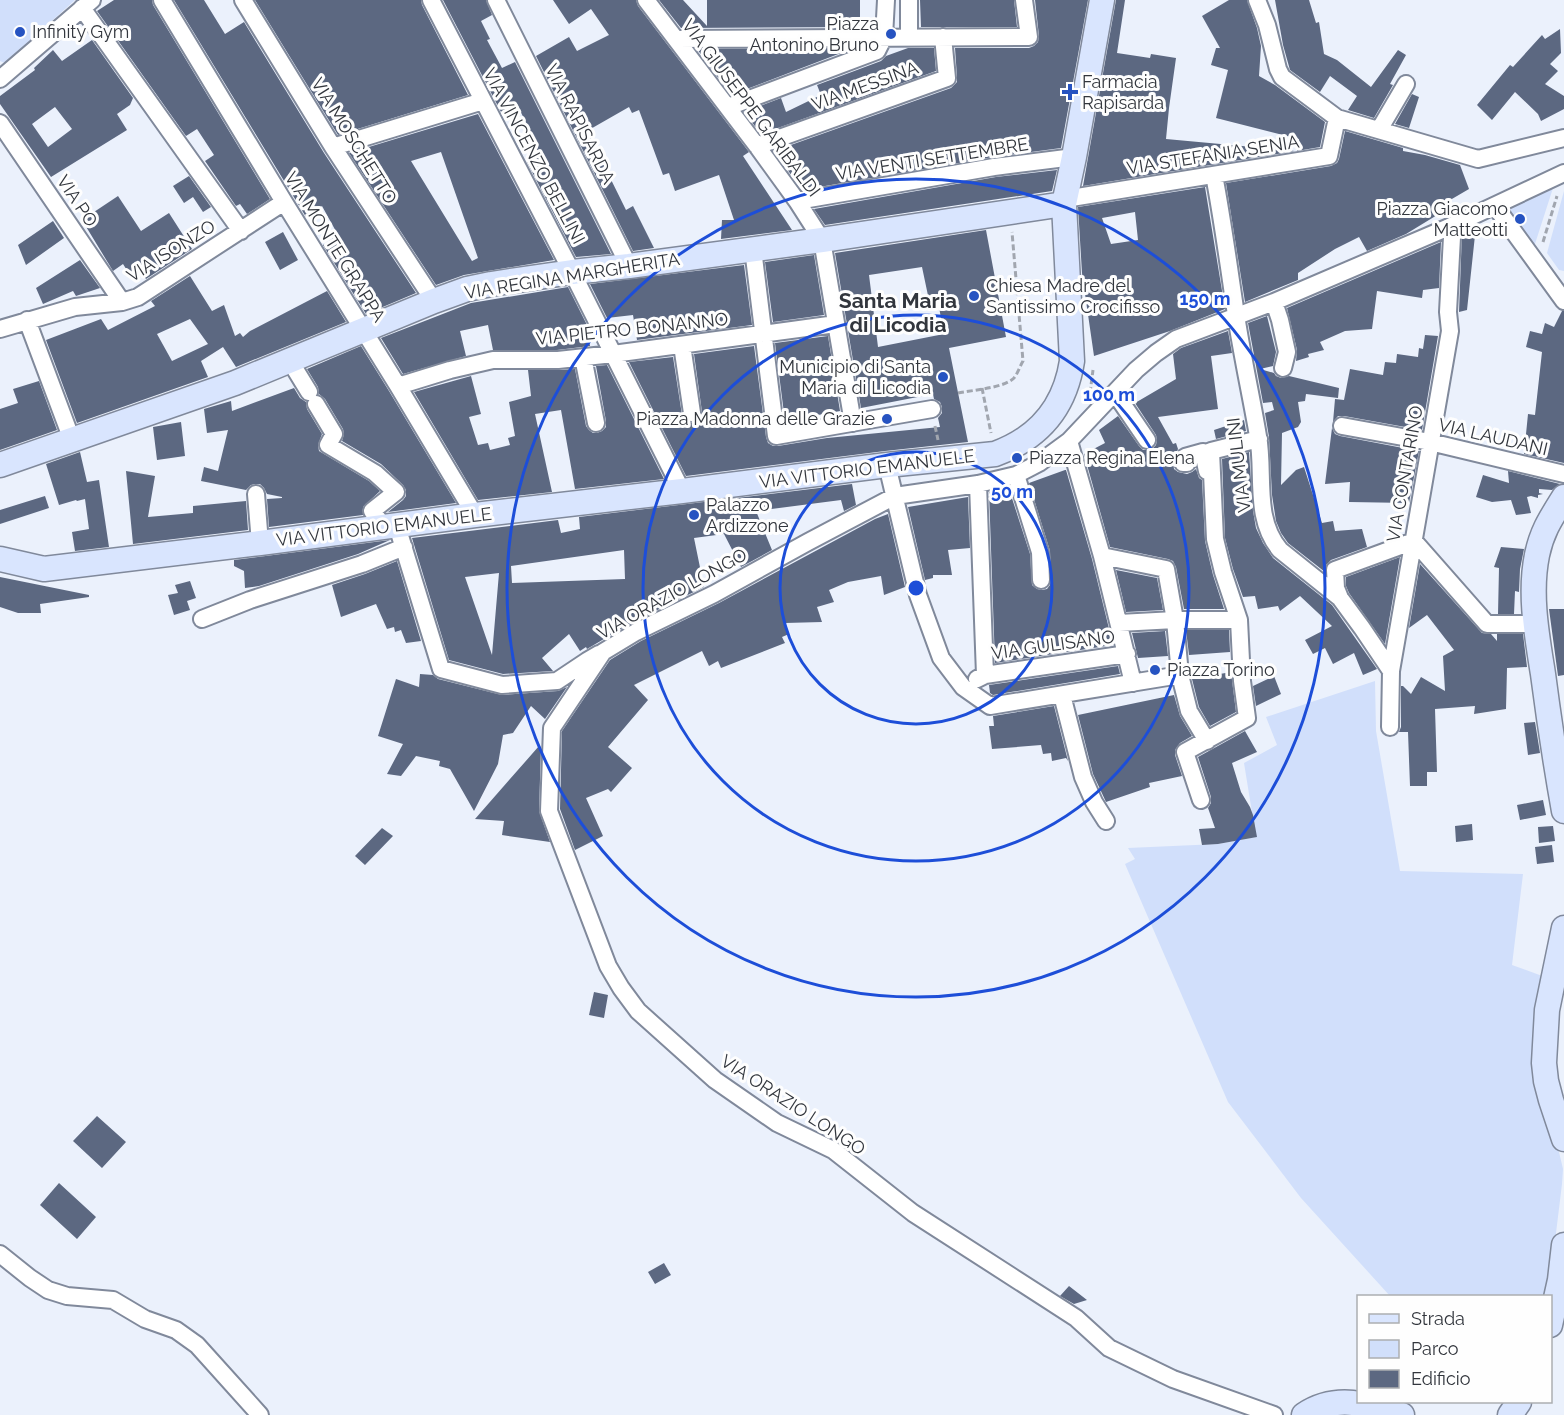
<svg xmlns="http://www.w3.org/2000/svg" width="1564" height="1415" viewBox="0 0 1564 1415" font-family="Raleway,sans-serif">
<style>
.green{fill:#d1dffb}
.building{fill:#5c6881;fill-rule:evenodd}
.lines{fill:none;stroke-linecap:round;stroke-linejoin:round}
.street-casing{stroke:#80899b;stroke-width:20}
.secondary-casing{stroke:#80899b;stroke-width:27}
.path{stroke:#a1a6af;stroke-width:3;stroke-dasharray:6 3;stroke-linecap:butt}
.street{stroke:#fff;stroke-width:16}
.secondary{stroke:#d9e5fe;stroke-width:24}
.ring{fill:none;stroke:#1d4ed8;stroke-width:3}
.poi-dot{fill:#2653c1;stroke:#fefefe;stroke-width:2}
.labels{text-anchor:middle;stroke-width:6;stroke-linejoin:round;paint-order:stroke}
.poi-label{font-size:18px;fill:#32363d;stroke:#fefefe;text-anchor:start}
.street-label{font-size:18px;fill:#32363d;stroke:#fefefe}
.quarter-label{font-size:21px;font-weight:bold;fill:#32363d;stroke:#fefefe}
.centre{fill:#1d4ed8;stroke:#fefefe;stroke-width:3}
.ring-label{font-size:18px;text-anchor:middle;font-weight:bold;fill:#1d4ed8;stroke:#fefefe;stroke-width:6;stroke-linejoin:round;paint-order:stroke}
</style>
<rect width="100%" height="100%" fill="#ebf1fc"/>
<path class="green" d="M0 0H75L5 63 0 61Z
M1553 188 1534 247 1506 210Z
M1564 191V271L1559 270 1547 253Z
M1375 681 1376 731 1400 871 1523 874 1512 965 1545 977 1539 1095 1559 1152 1563 1169 1562 1184 1551 1274 1546 1296H1390L1301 1198 1228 1102 1125 864 1135 859 1128 848 1218 844 1256 837 1244 763 1277 745 1266 717Z"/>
<path class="building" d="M114 0H152L153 5 270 199 247 214 240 204 236 206 205 161 214 155 197 129 186 136 97 11Z
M174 0H204L225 34 244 22 324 153 416 293 366 314 323 245 338 235 322 206 306 217Z
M255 0H421L422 5 468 95 338 135Z
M443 0H486L492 15 481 21 490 39 487 40 502 68 515 62 611 254 576 257 527 162 537 157 533 150 538 148 517 104 501 112Z
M553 0H636L638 6 749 152 743 156 792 230 721 239 722 220H734L719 175 675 191 669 173 663 175 639 110 632 113 629 107 587 131 626 210 633 206 654 248 633 251 536 56 569 37 577 51 609 35 591 9 569 24Z
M659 0H683L707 26V0H860V27L681 28Z
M920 0H1014L1017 27H921Z
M1035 0H1088L1061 148 993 157 802 190 774 151 951 88 957 82V77L955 48H1029L1034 46 1038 42 1039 36Z
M1116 0H1125L1117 53 1150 58 1151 54 1176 58 1169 108 1166 139 1295 151 1083 186Z
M1229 0H1247L1257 28 1261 46 1259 76 1275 85 1325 122 1320 147 1297 151 1299 139 1216 118 1228 70 1211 65 1216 48H1220L1202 16Z
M1275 0H1309L1316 23 1319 22 1324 54 1337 60 1371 87 1398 50 1406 55 1390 84 1393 85 1374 118 1348 110 1357 96 1330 76 1320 92 1290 70 1283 45Z
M1560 29 1561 53 1550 64 1558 71 1545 84 1564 96V109L1541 121 1538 114 1515 92 1492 120 1477 105 1510 65 1513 67 1542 35 1545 39Z
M92 40 133 98 130 105 117 114 127 130 51 177 0 104V96L35 70 34 68 53 50 62 61ZM55 107 72 129 48 147 32 124Z
M854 48 731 95 697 49Z
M908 48H934L936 71 761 134 744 112 781 98 786 112 821 95 817 85 881 61 886 56Z
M1412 94 1419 97 1409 128 1395 124Z
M478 114 554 260 464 275 436 285 349 153ZM441 152 478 258 472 261 411 161Z
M1345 131 1403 148V151L1425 155 1460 165 1469 189 1445 203 1447 209 1406 234 1367 251 1359 237 1335 249 1298 273V280L1245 302 1226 183 1331 166 1337 163 1339 159Z
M1057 170 1052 191 825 225 814 209 996 177Z
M189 176 211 207 203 212 193 197 184 203 173 186Z
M1205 187 1225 309 1170 331 1094 356 1082 273 1078 207ZM1135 212 1138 240 1111 244 1102 218Z
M118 196 141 231 169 213 192 249 146 279 139 269 130 275 123 264 113 271 82 220Z
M53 221 64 238 26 265 18 245Z
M1476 226 1467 310 1459 312 1462 233Z
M986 230 1006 337 949 348 968 442 885 451 686 476 629 362 673 357 682 415 683 419 688 422 693 423 699 421 702 416V412L694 354 754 346 766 437 768 443 773 446H778L827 438 940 427 938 418 942 413V407L940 402 934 399 933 394 861 408 835 253ZM922 267 930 305 938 302 944 334 878 347 869 275Z
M283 232 298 260 280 270 265 242Z
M1441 242 1439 288 1423 290 1422 298 1377 291 1372 329 1345 331 1320 342 1324 350 1308 354 1309 357 1296 361 1297 350 1287 308Z
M814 255 824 315 773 322 765 262Z
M80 260 100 288 76 296 73 291 43 304 36 288Z
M744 265 752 325 637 340 633 315 607 318 590 284Z
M190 276 212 311 224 305 235 336 240 333 243 337 250 331 327 291 346 322 236 367 223 347 201 361 208 377 77 423 46 340 101 319 108 330 155 306 151 301ZM190 319 208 344 172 361 157 334Z
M568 287 590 331 588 332 590 346 557 350H493L488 325 460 331 466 356 403 374 381 338 471 303Z
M1562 311H1564V463L1524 454 1528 414 1535 415 1542 352 1526 347 1530 331 1542 334 1545 323 1554 327Z
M1267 316 1276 352 1273 366 1260 369 1274 373 1276 376 1281 378 1289 376 1339 388 1338 398 1306 394 1305 401 1298 402 1301 422 1298 427 1282 433 1281 485 1296 470 1304 467 1322 523 1333 521 1335 531 1362 529 1367 547 1331 560 1326 565 1325 572 1288 543 1281 533 1276 521 1272 495 1269 437 1265 413 1274 410 1272 402 1263 403 1248 323Z
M1228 331 1232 353 1211 356 1218 409 1158 417 1173 444 1176 443 1178 449 1173 462 1174 469 1178 472 1187 474 1192 472 1196 469 1199 478 1202 480 1205 541 1213 575 1224 609H1184L1176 567 1173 561 1168 559 1110 547 1084 454 1105 443 1099 430 1118 416 1139 446 1143 450H1147L1153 448 1156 445 1157 440 1156 435 1135 403 1176 379 1173 354 1181 348Z
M1425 335 1438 336 1422 430 1344 416H1338L1333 422 1335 399 1344 400 1350 369 1383 375 1385 362 1396 363 1397 354 1418 357 1419 348 1423 349Z
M828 336 840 411 785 421 775 343Z
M361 346 389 391 456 503 388 512 403 500 406 496V490L403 485 381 464 342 441 344 434 343 429 325 399 319 394 318 387 307 369Z
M607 365 664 479 575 489 561 410 535 414 552 492 478 500 414 392 471 376 481 414 469 417 478 445 488 443 490 450 510 445 508 438 515 436 509 402 531 396 528 370H558L575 369 586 426 589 430 593 433H597L602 431 606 427V421L596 366Z
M39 381 57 430 0 450V409L18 403 13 389Z
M294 388 300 398 306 402 307 409 322 434 318 445 319 451 369 481 380 491 363 507V515L269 527 267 499 282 498V497L267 494 264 488 260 484H255L251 485 246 490 201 481 204 467 218 471 228 430 207 433 204 409 231 401 232 411Z
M1244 420 1246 431 1216 439 1214 430Z
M181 422 185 456 157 460 153 427Z
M1332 428 1335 434 1340 436 1419 451 1409 503 1349 502 1350 482 1325 484Z
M80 452 87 482 99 480 109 547 75 551 72 532 89 529 85 499 77 501 76 500 59 505 46 464Z
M1249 452 1253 511 1256 528 1263 543 1273 558 1332 605 1377 669 1363 675 1354 653 1333 664 1325 648 1313 654 1305 640 1332 626 1300 596 1280 611 1278 606 1258 609 1255 596 1243 597 1233 569 1225 538 1222 459Z
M1065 470H1066L1092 559 1113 645 995 663 989 492 1009 489 1030 554 1032 585 1037 589 1042 590 1047 589 1050 585 1051 580 1050 551 1029 483Z
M126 471 155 476 148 517 193 513V506L246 501 248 530 133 544Z
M1508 471 1560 484 1552 490 1539 489V493L1543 494 1538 495V498L1531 496 1527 497 1531 513 1516 515 1511 500 1492 502 1476 497 1483 475 1509 483Z
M852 484 856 505 844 511 841 500 756 511 772 550 741 567 724 534 694 538 704 587 631 623 587 649 586 647 580 651 569 634 542 658 553 671 503 674 449 660 412 538 558 520 561 533 580 529 579 517ZM624 550 625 579 512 583 511 566ZM499 573 492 655 465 577Z
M45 496 49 508 0 524V510Z
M968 497 970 548 948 550 952 575H933V578L925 580 908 507Z
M888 514 905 587 884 595 881 576 848 582 829 590 834 602 817 607 822 622 785 623 789 634 782 637 785 643 721 668 718 661 709 666 702 651 634 685 648 700 608 747 632 768 611 792 608 789 586 798 603 836 575 850 560 809 562 731 610 660 641 641 719 603 875 519Z
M390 540 358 554 259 586 245 588 244 571 234 566V560Z
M1501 547 1524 549 1520 569 1519 592 1515 591 1514 614H1498L1499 568 1494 567Z
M1400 557 1385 644 1349 593 1346 586V577Z
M397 561 421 641 406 643 401 630 395 632 394 627 387 629 376 604 341 617 332 585 365 574Z
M1420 564 1482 633 1491 634 1497 641V634H1523L1527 667 1507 668 1506 709 1474 714 1475 706 1435 709 1437 772H1427V786H1410L1408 732H1399L1401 727V686H1403L1411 694 1421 677 1445 691 1443 656 1454 650 1427 615 1409 628Z
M1116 570 1157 578 1163 610 1126 612Z
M0 577 89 595V597L40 604 41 613H18L0 607Z
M190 581 196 598 187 601 190 610 174 615 168 595 178 593 175 585Z
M1549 609H1564V675L1558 676Z
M1186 630H1229L1230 652 1189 655Z
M1165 631 1168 656 1138 658 1132 633Z
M1118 666 1120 674 993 695 990 693 989 685Z
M1231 672 1236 712 1210 726 1199 707 1192 679Z
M420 674 433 675 438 679 502 695 558 691 567 687 545 719 531 706 513 733 503 735 498 764 474 811 450 769 439 766 440 761 416 756 401 776 387 774 403 744 378 736 396 679 419 687Z
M1274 676 1281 694 1256 706 1253 686Z
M1174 695 1180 716 1192 736 1180 743 1175 750V755L1182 776 1149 783 1150 787 1106 802 1093 774 1078 715Z
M1054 706 1068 761 1066 758 1052 761 1051 753 1043 754 1041 745 992 749 989 726H994L993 716Z
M1535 722 1540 753 1528 755 1524 723Z
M1245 731 1257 752 1232 763 1241 792 1250 807 1253 815 1257 837 1218 844 1202 845 1199 829 1215 828 1208 808 1211 803V797L1198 757Z
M539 746 541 747 539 811 550 842 502 835 504 821 475 819Z
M1543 800 1546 815 1520 820 1517 805Z
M1472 824 1473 840 1456 842 1455 826Z
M1553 826 1555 841 1539 843 1538 827Z
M382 828 393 836 365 865 355 856Z
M1552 845 1554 862 1537 864 1535 847Z
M594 992 608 995 604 1018 589 1015Z
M97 1116 126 1142 102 1168 73 1141Z
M59 1183 96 1217 77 1239 40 1205Z
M664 1263 671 1275 655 1284 648 1272Z
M1069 1286 1087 1300 1074 1304 1060 1296Z"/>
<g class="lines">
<g class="street-casing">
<path id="street" d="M162 0 284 202 398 386 475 515
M243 0 333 147 434 301
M431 0 572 272 682 491
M496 0 629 266
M646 0 757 146 797 201 822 240 853 423
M909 0V37
M1257 0 1267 25 1278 69 1282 77 1337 118 1478 159 1564 138
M82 8 241 231
M677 39 1029 37 1024 0
M0 79 92 0
M728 107 877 51 884 37 886 0
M0 123 122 302
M1379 130 1406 84
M757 146 947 78 943 37
M333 147 483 101
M1214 175C1223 222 1229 268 1236 315 1242 355 1251 395 1258 436 1265 474 1253 518 1280 550L1340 598 1362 628 1391 671
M1065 199 1329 156 1337 118
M797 201 994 167 1074 157
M1495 206 1564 301
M753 249 776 436 932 409
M1274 302 1280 320 1287 352 1283 368
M27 320 72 440
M0 329 75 307 122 302 138 297 284 202
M682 345 692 413
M583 357 596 423
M290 361 309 392
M398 386 450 370 493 360H558L613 354 836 324
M1115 393 1147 440
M316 404 334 434 328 445 375 473 396 492 372 511 385 528
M1342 426 1430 442 1564 474
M1069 441 1102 556 1133 683
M1183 463H1187L1185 457 1203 452 1207 471
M887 465 918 595 941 658 963 687 990 706 1180 675
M1016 475 1040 552 1041 580
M978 484 985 675
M256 494 260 543
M397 526 441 669 502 685 557 681 587 661 599 654
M1102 556 1166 569 1175 620 1180 675 1189 711 1207 741
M1340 598 1336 588 1335 570 1414 541 1487 624H1536
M202 619 250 600 362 564 404 547
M1119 623 1175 620H1239
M977 679 985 675 1127 654
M1062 695 1083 777 1094 802 1106 821
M1390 727 1391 671 1450 331 1448 312 1452 237 1449 227
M1201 800 1185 752 1247 718 1242 681 1239 620 1223 572 1215 539 1211 451 1259 439
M0 1254 30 1278 48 1290 67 1296 113 1300 145 1319 176 1330 197 1345 260 1415
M1274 1415 1173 1379 1109 1348 1076 1318 913 1213 833 1150 777 1123 715 1080 638 1011 621 988 608 966 549 811 552 728 603 652 636 632 714 594 808 542 895 496 978 484 1016 475 1039 463 1069 441 1136 370 1156 353 1176 339 1274 302 1449 227 1564 173"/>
</g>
<g class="secondary-casing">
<path id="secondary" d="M0 465 235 383 434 301 467 289 491 284 572 272 629 266 822 240 1064 204
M1564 497C1551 518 1542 531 1537 555 1529 594 1537 636 1543 674 1549 720 1556 766 1564 811
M0 559 44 569 260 543 475 515 682 491 887 465 995 454C1039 438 1065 407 1072 361L1064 204 1074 157 1102 0
M1564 928 1547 1010 1544 1063 1546 1081 1551 1100 1564 1139
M1550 1325 1560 1280 1564 1245
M1304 1415C1337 1393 1368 1405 1402 1415
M1510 1415 1519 1402"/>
</g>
<path class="path" d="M1543 242 1557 196
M982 388 991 433
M958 393C973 390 1004 388 1014 378 1018 373 1020 366 1023 361L1012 232
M1090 393 1093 370
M935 426 938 440
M1153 455 1158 459 1160 464H1166"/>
<use href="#street" class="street"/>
<use href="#secondary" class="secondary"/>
</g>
<g class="ring">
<circle cx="916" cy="588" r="136"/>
<circle cx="916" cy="588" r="273"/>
<circle cx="916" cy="588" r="409"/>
</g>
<g class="poi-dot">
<circle cx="20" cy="32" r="6"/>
<circle cx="891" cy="34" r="6"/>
<path d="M1067 83h6v6h6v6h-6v6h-6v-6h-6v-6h6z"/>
<circle cx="1520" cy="219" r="6"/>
<circle cx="974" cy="296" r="6"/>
<circle cx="943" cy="377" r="6"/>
<circle cx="887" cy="419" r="6"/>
<circle cx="1017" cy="458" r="6"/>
<circle cx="694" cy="515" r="6"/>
<circle cx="1155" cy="670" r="6"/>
</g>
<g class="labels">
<g class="poi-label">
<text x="879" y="30" text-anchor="end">Piazza<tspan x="879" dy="21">Antonino Bruno</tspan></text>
<text x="32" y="38">Infinity Gym</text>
<text x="1082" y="88">Farmacia<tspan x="1082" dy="21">Rapisarda</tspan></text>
<text x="1508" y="215" text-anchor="end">Piazza Giacomo<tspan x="1508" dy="21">Matteotti</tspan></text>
<text x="986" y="292">Chiesa Madre del<tspan x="986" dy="21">Santissimo Crocifisso</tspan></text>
<text x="931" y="373" text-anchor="end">Municipio di Santa<tspan x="931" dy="21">Maria di Licodia</tspan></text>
<text x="875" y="425" text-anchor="end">Piazza Madonna delle Grazie</text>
<text x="1029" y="464">Piazza Regina Elena</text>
<text x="706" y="511">Palazzo<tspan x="706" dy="21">Ardizzone</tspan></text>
<text x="1167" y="676">Piazza Torino</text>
</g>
<g class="street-label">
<text transform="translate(865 86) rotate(-20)" y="6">VIA MESSINA</text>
<text transform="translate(751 108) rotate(53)" y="6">VIA GIUSEPPE GARIBALDI</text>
<text transform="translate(580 124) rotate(63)" y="6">VIA RAPISARDA</text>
<text transform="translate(354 141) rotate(58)" y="6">VIA MOSCHETTO</text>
<text transform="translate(1213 155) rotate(-9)" y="6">VIA STEFANIA SENIA</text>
<text transform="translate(534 156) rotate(62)" y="6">VIA VINCENZO BELLINI</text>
<text transform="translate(932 159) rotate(-9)" y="6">VIA VENTI SETTEMBRE</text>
<text transform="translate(77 201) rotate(56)" y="6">VIA PO</text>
<text transform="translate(335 247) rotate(58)" y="6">VIA MONTE GRAPPA</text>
<text transform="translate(171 251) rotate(-32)" y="6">VIA ISONZO</text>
<text transform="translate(572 276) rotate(-9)" y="6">VIA REGINA MARGHERITA</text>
<text transform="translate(632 329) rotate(-6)" y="6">VIA PIETRO BONANNO</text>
<text transform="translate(1493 437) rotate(13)" y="6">VIA LAUDANI</text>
<text transform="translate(1239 465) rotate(-97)" y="6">VIA MULINI</text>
<text transform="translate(867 469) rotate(-7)" y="6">VIA VITTORIO EMANUELE</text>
<text transform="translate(1405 474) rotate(-80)" y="6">VIA CONTARINO</text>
<text transform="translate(384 527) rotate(-7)" y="6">VIA VITTORIO EMANUELE</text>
<text transform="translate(672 594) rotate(-29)" y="6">VIA ORAZIO LONGO</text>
<text transform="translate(1053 645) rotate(-8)" y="6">VIA GULISANO</text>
<text transform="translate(793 1105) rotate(33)" y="6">VIA ORAZIO LONGO</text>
</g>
<g class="quarter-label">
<text x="898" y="308">Santa Maria<tspan x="898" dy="24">di Licodia</tspan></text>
</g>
</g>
<circle cx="916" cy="588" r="9" class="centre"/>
<g class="ring-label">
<text x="1205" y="305">150 m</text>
<text x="1109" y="401">100 m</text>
<text x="1012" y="498">50 m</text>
</g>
<rect x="1357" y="1295" width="195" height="108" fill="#fefefe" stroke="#acaeb1" stroke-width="1.5"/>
<rect x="1369" y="1314" width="30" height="9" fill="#d9e5fe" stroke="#acaeb1" stroke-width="1.5"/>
<text x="1411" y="1325" font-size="18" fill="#32363d">Strada</text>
<rect x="1369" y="1340" width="30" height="18" fill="#d1dffb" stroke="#acaeb1" stroke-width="1.5"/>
<text x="1411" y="1355" font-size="18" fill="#32363d">Parco</text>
<rect x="1369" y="1370" width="30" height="18" fill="#5c6881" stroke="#acaeb1" stroke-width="1.5"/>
<text x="1411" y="1385" font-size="18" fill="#32363d">Edificio</text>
</svg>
